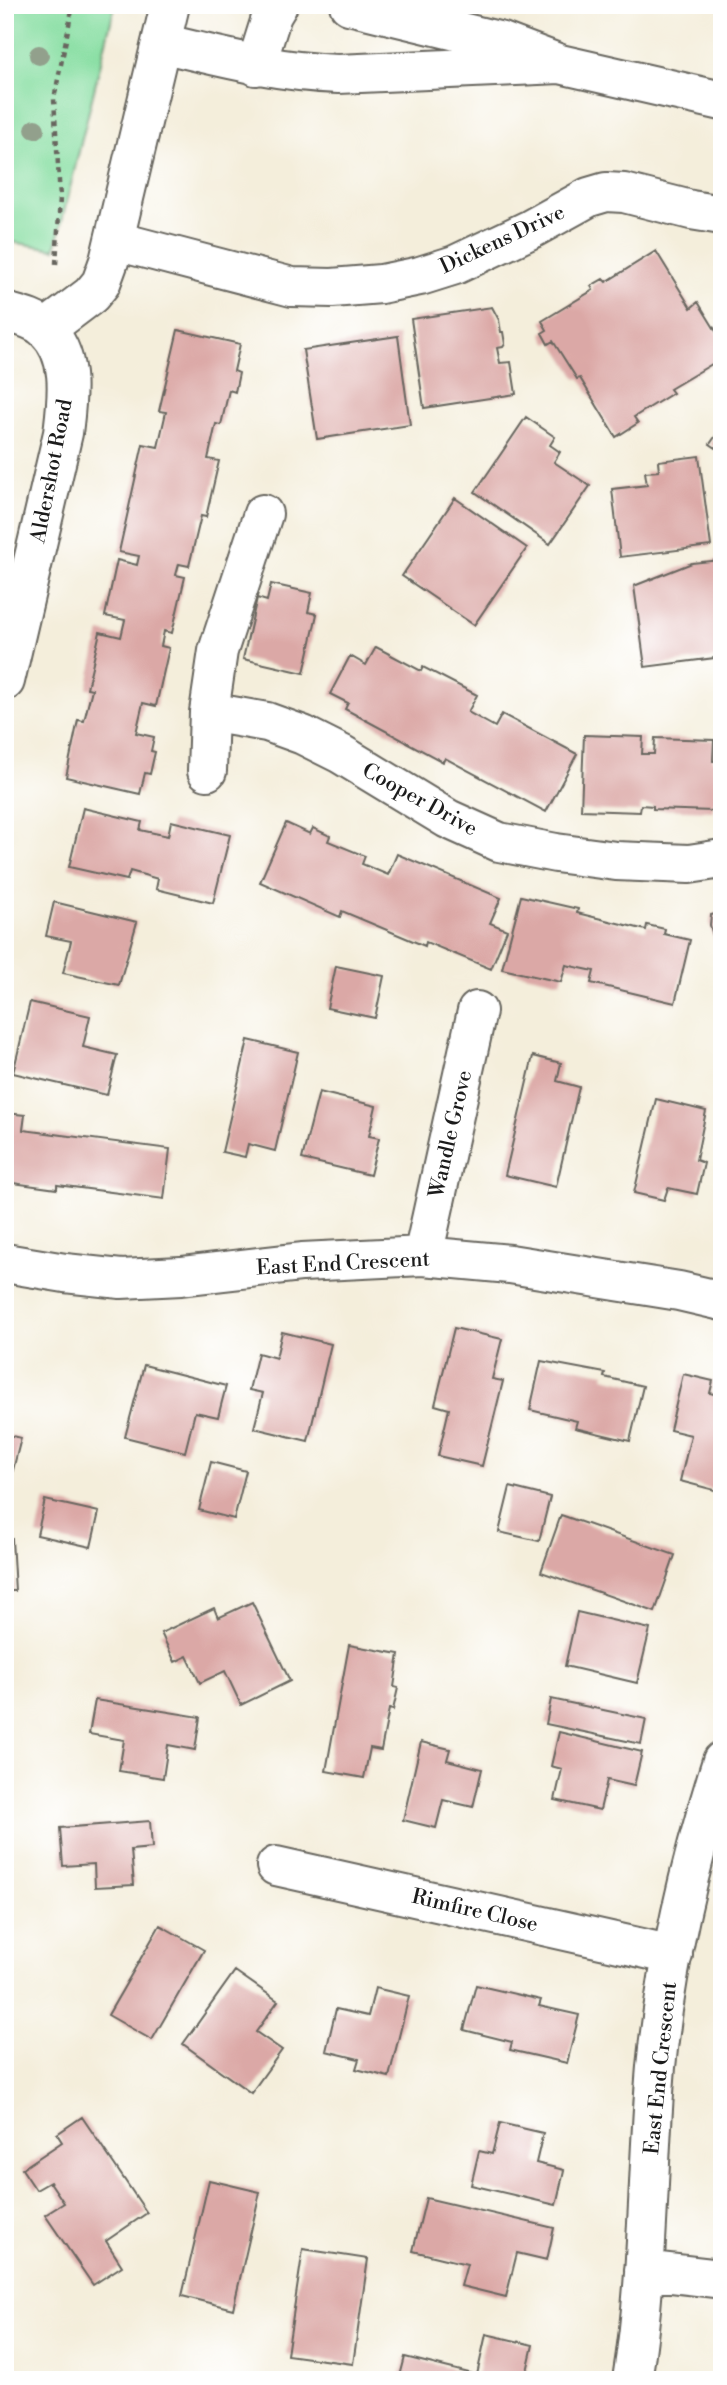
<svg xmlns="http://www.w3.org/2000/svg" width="727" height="2385" viewBox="0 0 727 2385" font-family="'Libre Bodoni',serif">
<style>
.green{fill:#87dea2;stroke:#527d5f;stroke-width:2}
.building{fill:#dba8a6}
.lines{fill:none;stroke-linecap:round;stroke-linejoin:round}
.minor-casing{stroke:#68665f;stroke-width:42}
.path{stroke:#68665f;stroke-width:4.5;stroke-dasharray:5 5;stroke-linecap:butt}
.minor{stroke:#fff;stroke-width:38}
.tree{fill:#92a08c}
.labels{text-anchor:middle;stroke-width:6;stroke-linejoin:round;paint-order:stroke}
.street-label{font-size:21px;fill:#1c1c1c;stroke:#fff}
</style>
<rect width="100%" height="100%" fill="#fff"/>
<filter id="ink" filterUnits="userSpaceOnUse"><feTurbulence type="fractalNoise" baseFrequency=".0143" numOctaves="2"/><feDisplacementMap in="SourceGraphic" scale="14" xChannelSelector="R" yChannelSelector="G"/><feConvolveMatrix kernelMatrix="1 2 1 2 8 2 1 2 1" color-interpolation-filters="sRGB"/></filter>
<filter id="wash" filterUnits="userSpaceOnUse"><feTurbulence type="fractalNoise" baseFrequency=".00686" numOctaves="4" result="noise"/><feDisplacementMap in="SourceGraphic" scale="28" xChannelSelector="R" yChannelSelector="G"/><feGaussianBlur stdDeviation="1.57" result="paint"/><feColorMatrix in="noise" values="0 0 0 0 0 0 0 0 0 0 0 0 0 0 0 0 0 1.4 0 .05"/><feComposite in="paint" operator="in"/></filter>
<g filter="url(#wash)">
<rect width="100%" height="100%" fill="#f4eedb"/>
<path class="green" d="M5 5H115L55 249 5 241Z"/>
<g id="blocks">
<path class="building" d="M656 251 691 308 698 302 722 341V358L670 389 673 393 634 417 638 423 616 437 580 378 577 379 553 341 548 344 542 333 547 330 542 321 593 290 591 286 603 279 606 282Z
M492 307 499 320 501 332H503L505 344 503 347 497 348 500 363 511 362 516 394 424 408 411 319Z
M178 330 240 344 234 371 239 373 235 392 229 390 221 425 216 424 208 459 219 461 206 517 201 516 189 566 179 564 176 575 185 577 172 633 164 631 161 646 169 648 156 706 143 703 136 733 154 737 151 751 155 752 150 774 145 773 140 794 66 777 78 720 84 721 92 689 87 688 100 632 121 637 125 620 105 616 117 560 137 565 139 556 119 552 143 444 158 447 166 412 159 411Z
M398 336 410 425 317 439 303 350Z
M526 417 555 437 550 445 560 452 554 462 590 486 550 544 475 492Z
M722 427V452L710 444Z
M699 456 711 546 620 557 612 489 647 485 645 472 659 471 658 461Z
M455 498 527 548 474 625 402 576Z
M720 560 722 657 645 667 634 586 692 563Z
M271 584 312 593 308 612 317 614 304 673 243 659 257 598 267 601Z
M376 647 421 671 423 667 477 695 468 712 495 727 502 714 577 754 546 812 445 758 443 762 345 709 348 703 330 694 350 656 366 665Z
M584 735 643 737 642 754H654L655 738 714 740 713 761H722V803H713V811L653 809V806L641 805 640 812 581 810Z
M83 808 142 822 140 830 168 836 171 821 230 835 213 903 156 889 158 879 130 871 127 880 69 867Z
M286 823 310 834 313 828 330 836 328 841 365 856 362 864 388 875 397 854 501 898 490 923 507 930 491 969 426 942 425 946 342 911 340 917 260 882Z
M521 896 578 909 577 913 646 930 647 925 665 929 664 934 690 940 675 1003 591 983 594 971 566 965 561 982 502 969Z
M54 902 137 922 119 985 63 973 71 941 46 936Z
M722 912V956L719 957 710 925 711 915Z
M336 966 384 976 375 1018 327 1008Z
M30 1002 90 1016 83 1047 117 1055 107 1095 13 1073Z
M248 1040 298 1052 275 1151 248 1144 245 1157 222 1152Z
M533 1056 561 1063 557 1081 579 1087 556 1187 505 1175Z
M319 1092 376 1106 369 1136 379 1138 370 1175 302 1159Z
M656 1099 706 1111 696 1160 704 1163 697 1194 668 1188 664 1200 634 1193Z
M5 1113 25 1115 23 1130 170 1149 164 1199 57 1185V1189L5 1182Z
M454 1328 502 1339 492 1379 503 1381 482 1466 438 1456 449 1409 435 1405Z
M282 1332 331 1344 308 1441 254 1428 263 1393 249 1390 258 1353 276 1358Z
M541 1361 605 1373 604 1377 643 1386 630 1441 575 1428 577 1421 530 1410Z
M144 1365 226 1386 218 1417 195 1412 185 1452 125 1437Z
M683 1374 713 1381 710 1393 722 1396V1492L680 1481 691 1435 670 1430Z
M5 1434 21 1438 9 1486 5 1485Z
M211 1462 246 1471 234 1519 199 1510Z
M510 1487 550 1497 539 1541 499 1532Z
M45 1500 99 1512 91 1547 37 1535Z
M561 1515 675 1555 655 1612 541 1572Z
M12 1539 15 1591H5V1540Z
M252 1602 290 1681 241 1705 225 1671 200 1683 187 1656 175 1662 161 1633 214 1608 218 1618Z
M577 1612 650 1629 637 1683 565 1666Z
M349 1645 399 1654 394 1687 398 1688 393 1710 389 1709 381 1750 370 1748 364 1778 326 1771Z
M551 1699 646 1719 641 1744 546 1724Z
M95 1700 200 1717 195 1750 168 1745 163 1778 119 1771 124 1740 89 1734Z
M559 1732 642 1752 634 1786 607 1780 600 1810 555 1800 562 1769 551 1766Z
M421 1742 450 1749 447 1760 482 1769 473 1807 443 1800 436 1828 403 1820Z
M150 1821 152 1848 131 1850 134 1885 95 1887 94 1864 63 1866 60 1828Z
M160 1925 204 1950 152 2040 108 2015Z
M235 1971 278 2001 256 2032 282 2050 251 2093 183 2044Z
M476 1985 541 2000 539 2006 579 2015 567 2063 510 2050 512 2042 464 2030Z
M375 1988 409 1996 389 2077 356 2069 359 2059 326 2051 336 2009 368 2016Z
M82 2117 147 2213 106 2241 122 2266 93 2285 45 2215 64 2203 50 2182 36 2190 22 2169 62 2142 57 2134Z
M500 2123 543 2133 536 2163 564 2170 556 2205 471 2185 479 2151 492 2154Z
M209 2180 260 2192 233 2309 182 2296Z
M426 2198 554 2228 547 2260 517 2253 506 2297 461 2286 467 2264 413 2251Z
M303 2249 368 2259 353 2364 287 2355Z
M486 2334 533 2345 525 2380H399L405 2357 477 2375Z"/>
</g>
</g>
<g filter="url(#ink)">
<use href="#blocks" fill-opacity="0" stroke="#68665f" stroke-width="2"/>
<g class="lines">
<g class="minor-casing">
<path id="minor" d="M349 5 502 42 560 64 722 101
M161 43C220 57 277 72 338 74L560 64
M256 66 272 15 278 5
M116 241 292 287 332 288 381 284 420 276 455 265 531 229 589 197 606 192 624 193 691 210 722 215
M5 312C19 316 35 319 45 329 74 356 67 399 63 433L5 681
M46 329 91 295 101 283 109 261 170 5
M209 712 267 722 303 735 341 754 448 819 499 842 556 853 616 861 689 864 722 859
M207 771 209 712 218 651 263 514
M423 1256 477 1011
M5 1263 65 1273 121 1279 181 1276 302 1262 423 1256 510 1264 679 1291 722 1301
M276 1866 673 1955
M644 2270 722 2279
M632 2380C649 2277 647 2172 656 2067 666 1966 691 1858 722 1761"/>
</g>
<path class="path" d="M56 264 60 198 54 99 73 5"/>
<use href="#minor" class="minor"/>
</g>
<g class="tree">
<circle cx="39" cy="55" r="10"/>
<circle cx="35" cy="129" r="10"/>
</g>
</g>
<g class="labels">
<g class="street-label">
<text transform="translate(502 239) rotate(-25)" y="7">Dickens Drive</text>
<text transform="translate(51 471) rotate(-79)" y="7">Aldershot Road</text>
<text transform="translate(420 799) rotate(29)" y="7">Cooper Drive</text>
<text transform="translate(450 1134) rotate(-77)" y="7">Wandle Grove</text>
<text transform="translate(343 1263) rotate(-3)" y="7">East End Crescent</text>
<text transform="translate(475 1910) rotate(13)" y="7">Rimfire Close</text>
<text transform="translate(660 2068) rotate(-84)" y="7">East End Crescent</text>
</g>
</g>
<rect width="727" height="2385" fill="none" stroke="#fff" stroke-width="28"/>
</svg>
